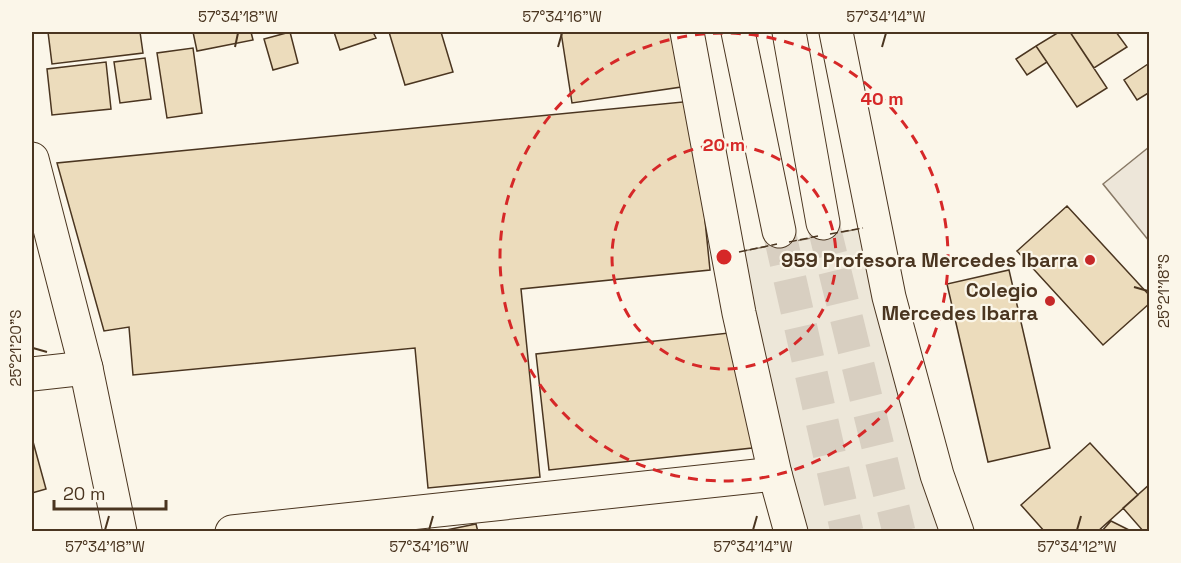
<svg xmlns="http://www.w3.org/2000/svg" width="1181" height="563" viewBox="0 0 1181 563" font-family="'Space Grotesk',sans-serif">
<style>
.green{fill:#ede6d9;stroke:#887966;stroke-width:1.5}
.parking{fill:#ede7d9;stroke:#887966;stroke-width:1.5}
.building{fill:#ecdcbc;stroke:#4a3520;stroke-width:1.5}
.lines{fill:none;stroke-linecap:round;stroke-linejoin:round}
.highway-tunnel{stroke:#d8cfc1;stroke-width:33;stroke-dasharray:33 16;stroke-linecap:butt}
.street-casing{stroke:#4a3520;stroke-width:35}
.secondary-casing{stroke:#4a3520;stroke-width:35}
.highway-casing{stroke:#4a3520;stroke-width:35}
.street{stroke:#fbf6e9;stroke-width:33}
.secondary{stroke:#fbf6e9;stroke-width:33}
.highway{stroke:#fbf6e9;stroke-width:33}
.fence{stroke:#4a3520;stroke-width:1.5;stroke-dasharray:8 3;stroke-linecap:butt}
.ticks{fill:none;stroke:#4a3520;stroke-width:2}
.ring{fill:none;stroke:#d62828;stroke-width:3;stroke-dasharray:10 8}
.poi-dot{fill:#c62828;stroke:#fbf6e9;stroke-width:2}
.labels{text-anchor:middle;stroke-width:4.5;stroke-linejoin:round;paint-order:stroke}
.poi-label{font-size:20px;font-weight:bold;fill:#4a3520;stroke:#fbf6e9;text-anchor:end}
.centre{fill:#d62828;stroke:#fbf6e9;stroke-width:3}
.ring-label{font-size:18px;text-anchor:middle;font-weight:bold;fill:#d62828;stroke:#fbf6e9;stroke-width:4.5;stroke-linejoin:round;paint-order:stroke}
.neatline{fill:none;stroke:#4a3520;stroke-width:2}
.ticks-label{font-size:15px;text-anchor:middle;fill:#4a3520}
</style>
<rect width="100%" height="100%" fill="#fbf6e9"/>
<path class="green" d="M1149 147V241L1103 184Z"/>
<path class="parking" d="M863 228 941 531H804L738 252Z"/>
<path class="building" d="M48 32H140L143 53 52 64Z
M193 32H251L253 40 197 51Z
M290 32 298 63 273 70 264 39Z
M334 32H373L376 38 340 50Z
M389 32H441L453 72 405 85Z
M561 32H680L688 86 572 103Z
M561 32H680L688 86 572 103Z
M1059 32H1070L1107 88 1077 107 1036 46Z
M1070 32H1116L1127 47 1094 68Z
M1036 46 1047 62 1027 75 1016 59Z
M193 48 202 113 167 118 157 53Z
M145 58 151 99 120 103 114 62Z
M106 62 111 109 52 115 47 69Z
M1148 64 1150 65V92L1137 100 1124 80Z
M693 101 710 270 521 289 540 477 428 488 415 348 133 375 129 327 104 331 57 163Z
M1067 206 1150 296V303L1103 345 1017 251Z
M1009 270 1050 448 988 462 947 284Z
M738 332 752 448 549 470 536 354Z
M738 332 752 448 549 470 536 354Z
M32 438 46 489 32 493Z
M1090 443 1138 495 1097 532H1045L1021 505Z
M1150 484V530L1144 532 1123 508Z
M1111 521 1133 532H1101Z
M476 524 478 532H441V531Z"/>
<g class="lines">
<path class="highway-tunnel" d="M823 223 899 532
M779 231 847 532"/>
<g class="street-casing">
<path id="street" d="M32 374 86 368
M232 532 775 474"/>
</g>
<g class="secondary-casing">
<path id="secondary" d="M32 159 86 368 120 532"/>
</g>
<g class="highway-casing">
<path id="highway" d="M687 32 739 313 775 474 791 532
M738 32 779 231
M789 32 823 223
M836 32 889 297 937 475 957 532"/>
</g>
<use href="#street" class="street"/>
<use href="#secondary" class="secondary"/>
<use href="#highway" class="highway"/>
<path class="fence" d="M830 234 863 228
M789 242 818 236
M739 252 777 244"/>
</g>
<path class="ticks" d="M235 47 238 33M558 47 562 33M882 47 886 33M1134 287 1148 291M33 348 47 352M105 530 109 516M429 530 433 516M753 530 757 516M1077 530 1081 516"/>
<g class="ring">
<circle cx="724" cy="257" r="112"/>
<circle cx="724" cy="257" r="224"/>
</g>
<g class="poi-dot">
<circle cx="1090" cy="260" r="6"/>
<circle cx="1050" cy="301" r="6"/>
</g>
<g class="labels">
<g class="poi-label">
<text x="1078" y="267">959 Profesora Mercedes Ibarra</text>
<text x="1038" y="297">Colegio<tspan x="1038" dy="23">Mercedes Ibarra</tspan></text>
</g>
</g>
<circle cx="724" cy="257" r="9" class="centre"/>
<g class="ring-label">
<text x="882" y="105">40 m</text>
<text x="724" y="151">20 m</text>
</g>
<rect width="1181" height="563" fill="none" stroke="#fbf6e9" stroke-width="66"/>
<path d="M54 500v9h112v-9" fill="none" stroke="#4a3520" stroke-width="3"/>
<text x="63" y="500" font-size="18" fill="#4a3520" stroke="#fbf6e9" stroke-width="4.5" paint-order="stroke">20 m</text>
<rect x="33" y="33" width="1115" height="497" class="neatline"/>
<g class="ticks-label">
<text x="238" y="22">57°34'18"W</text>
<text x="562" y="22">57°34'16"W</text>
<text x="886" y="22">57°34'14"W</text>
<text transform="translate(1164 291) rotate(-90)" y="5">25°21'18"S</text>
<text transform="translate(16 348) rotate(-90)" y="5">25°21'20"S</text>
<text x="105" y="552">57°34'18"W</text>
<text x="429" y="552">57°34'16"W</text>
<text x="753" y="552">57°34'14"W</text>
<text x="1077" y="552">57°34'12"W</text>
</g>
</svg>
